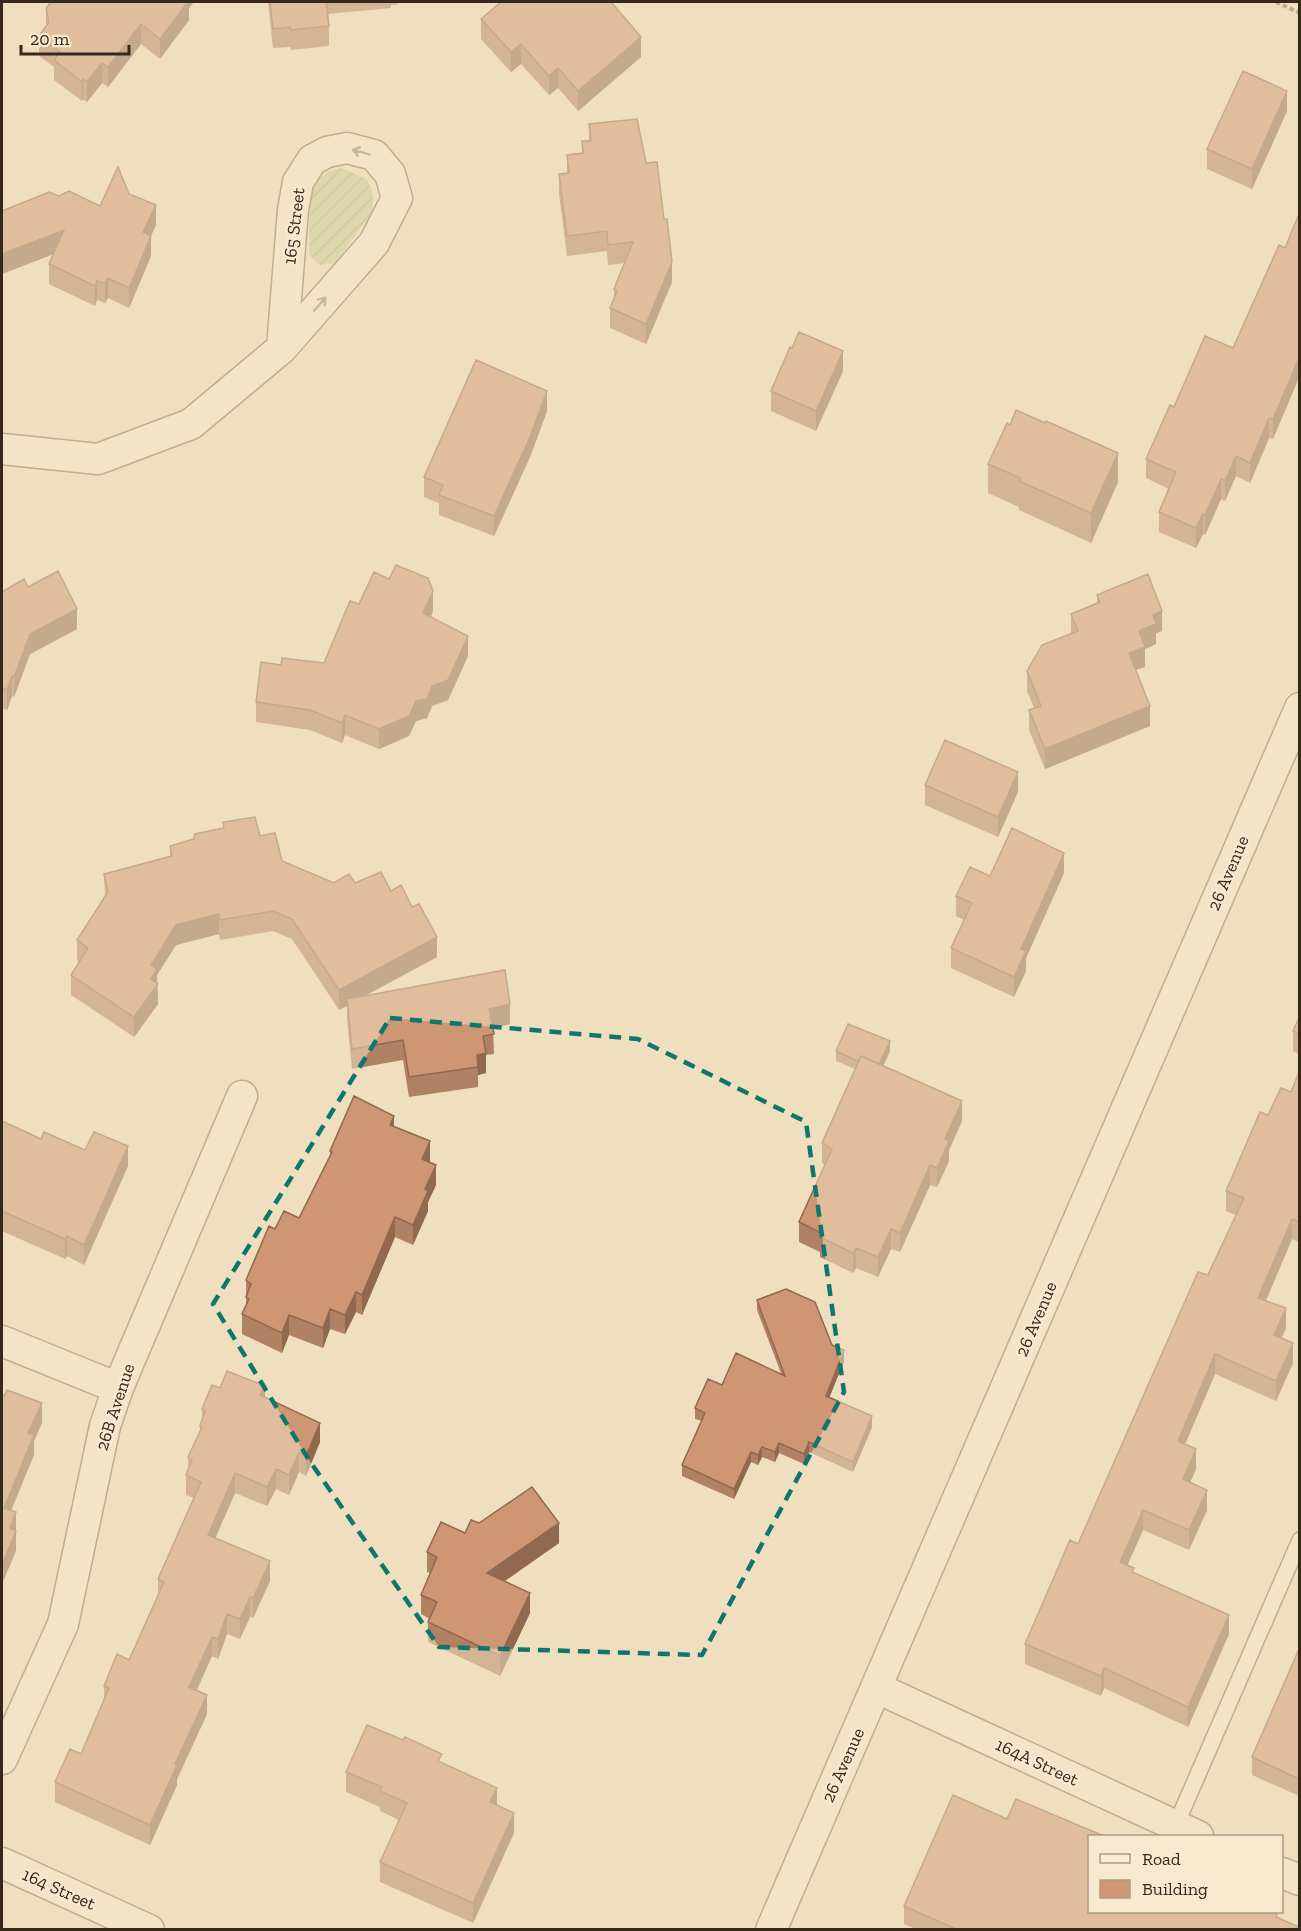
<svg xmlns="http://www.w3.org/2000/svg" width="1301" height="1931" viewBox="0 0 1301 1931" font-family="'Zilla Slab',serif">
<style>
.garden{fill:url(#garden-furrows)}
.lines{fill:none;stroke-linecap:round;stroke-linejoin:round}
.lane-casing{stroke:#876f57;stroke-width:18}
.street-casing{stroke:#876f57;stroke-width:33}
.path{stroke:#876f57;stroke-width:4;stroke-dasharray:4.5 3;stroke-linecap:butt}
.lane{stroke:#f9ecd2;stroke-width:15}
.street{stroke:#f9ecd2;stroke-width:30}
.wall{fill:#b18163}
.shaded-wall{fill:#906950}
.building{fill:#ce9673;stroke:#906950;stroke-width:1.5}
.oneway{stroke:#988a77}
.marked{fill:none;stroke:#0f766e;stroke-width:4.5;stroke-dasharray:12 8;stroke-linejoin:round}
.labels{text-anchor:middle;stroke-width:5;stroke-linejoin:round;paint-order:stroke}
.street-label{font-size:18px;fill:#36281c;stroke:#f6e9ce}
</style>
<defs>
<pattern id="garden-furrows" width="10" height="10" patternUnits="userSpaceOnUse" patternTransform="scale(1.5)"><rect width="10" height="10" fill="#c8cd93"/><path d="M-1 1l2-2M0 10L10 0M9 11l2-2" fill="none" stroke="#acb07e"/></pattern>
</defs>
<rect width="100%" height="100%" fill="#efdfbf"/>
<path class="garden" d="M341 168 363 177 368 182 372 190 373 204 372 212 335 263 320 265 309 255 310 195C316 178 325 172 341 168Z"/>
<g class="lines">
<g class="lane-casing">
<path id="lane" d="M1175 1827 1300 1540"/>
</g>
<g class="street-casing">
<path id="street" d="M2 449 98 459 191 424 282 348 374 243 397 198 390 174 374 155 347 148 327 152 312 160 298 182 293 210 282 348
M2 1341 118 1388
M877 1688 1198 1836
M2 1759 63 1624 105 1426 118 1388 242 1096
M2 1863 149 1930
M1282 1873 1300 1880
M771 1930 1300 708"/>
</g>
<path class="path" d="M1276 2 1300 13"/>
<use href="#lane" class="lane"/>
<use href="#street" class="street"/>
</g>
<path class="wall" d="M268 2H398V4L391 5V8L328 14 329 26V46L291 50 290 47 273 48Z
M46 8H189V20L160 59 141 44 108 87 102 83 87 102 83 99 82 101 54 80V67L39 56V36L46 26Z
M481 19 641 57 578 111 558 88 549 95 521 64 511 72 481 39Z
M1287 111 1252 189 1207 169V149Z
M589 124 646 163 672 282 646 344 610 328V308L614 299V289L625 263 608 265 607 251 567 256 559 194V174L567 173V155L582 153V141H589Z
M129 194 156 225 151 236V256L129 308 108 298 105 303 97 300 95 306 49 284V264L53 254 2 274V211L59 196 100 206Z
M1285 248 1273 439 1269 438 1250 483 1236 476 1225 501 1221 499 1205 535 1203 534 1196 548 1159 532V512L1169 489 1146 478V459L1174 407 1233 348Z
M843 371 816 431 771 411V391Z
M547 411 530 457 494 536 439 515V503L424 497V477Z
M988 464 1118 482 1091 543 1019 510V507L988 493Z
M28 587 77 629 30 654 14 697 12 696 7 710 2 708V592Z
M1097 595 1162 631 1156 633V644L1145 649V667L1136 670 1150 726 1045 769 1029 730V710L1034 708 1027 691V671L1071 634V614L1097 603Z
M359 604 433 611 431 617 468 656 448 700 432 706 427 718 416 721 409 736 379 749 345 735 342 743 310 730 256 722V702L281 665 324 663Z
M925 785 1018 792 998 837 925 805Z
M223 822 260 836 282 861 334 883H355L391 891 437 957 365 996 510 1024 493 1028 494 1054 486 1055V1073L478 1075V1087L409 1097 403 1060 352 1069 347 1019V1006L339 1010 292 939 273 931 220 940 219 934 176 945 157 975 158 1004 134 1037 71 995V975L79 962 77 960V940L105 897 104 874 170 856V846L194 839 223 828Z
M1064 873 1026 958V971L1014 997 951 968V948L964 920 956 916V896L990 876Z
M1299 1018V1054L1293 1051V1031Z
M836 1051H890L883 1066 962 1121 949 1150V1161L937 1187 930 1185 900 1252 891 1249 878 1277 856 1268 853 1273 820 1257V1252L799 1242V1222L825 1165 822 1163V1143L855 1069 836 1061Z
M1299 1072V1242L1292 1239 1266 1301 1286 1328 1281 1338 1293 1363 1276 1401 1215 1374 1185 1444 1196 1469 1190 1482 1207 1510 1189 1550 1143 1530 1127 1565 1134 1573 1229 1634 1188 1727 1104 1688 1101 1696 1025 1664V1644L1078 1544 1236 1215 1226 1211V1191L1268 1115 1291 1092Z
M2 1121 41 1139 85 1150 128 1166 84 1265 67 1256 65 1259 2 1231Z
M394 1126 430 1161 429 1163 436 1185 428 1202V1211L413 1245 395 1237 362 1315 356 1312 345 1334 330 1329 323 1348 289 1335 282 1353 242 1334V1314L246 1307V1280L275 1229 299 1218 330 1156V1151Z
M757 1300 832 1345 844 1361 829 1398 872 1427 853 1472 809 1452 804 1464 779 1453 775 1462 762 1457 758 1465 751 1462 734 1499 682 1476V1465L702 1421 695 1419V1408L722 1385 781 1373 757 1310Z
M220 1388 265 1397 320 1442 306 1476 299 1472 289 1495 276 1489 267 1506 235 1493 215 1538 270 1581 253 1618 250 1617 240 1639 227 1634 218 1659 212 1656 197 1690 207 1714 177 1779V1785L150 1845 55 1802V1782L81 1754 104 1701V1686L129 1660 158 1596V1579L194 1498 186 1495V1475L188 1469V1457L200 1432V1426L202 1420V1409Z
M479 1523 559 1543 505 1581 530 1613 500 1676 428 1642V1622L430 1619 421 1614V1595L430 1573 427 1572V1552L465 1533Z
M1299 1649V1796L1252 1775V1757Z
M442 1763 497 1805 514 1833 473 1923 380 1882V1862L399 1820 380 1811V1807L346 1792V1772Z
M1007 1819 1277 1918 1299 1929H916L904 1924V1906Z"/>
<path class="shaded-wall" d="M184 2H194L189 8V20L160 59V39Z
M141 24V44L108 87V67Z
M641 37V57L578 111V91Z
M521 44V64L511 72V52Z
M102 63V83L87 102V82Z
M558 68V88L549 95V76Z
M83 79V99L82 101V82Z
M1287 91V111L1252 189V169Z
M156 205V225L143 252V232Z
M64 230V250L2 274V254Z
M151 236V256L129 308V288Z
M672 262V282L646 344V324Z
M108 278V298L105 303V283Z
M97 281V300L95 306V286Z
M843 351V371L816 431V411Z
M1299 358V378L1273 439V419Z
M547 391V411L530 457 494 536V516Z
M1269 418V438L1250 483V463Z
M1118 453V482L1091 543V513Z
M1236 456V476L1225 501V481Z
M1221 479V499L1205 535V515Z
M1203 514V534L1196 548V528Z
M433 591V611L423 633V613Z
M77 609V629L30 654 14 697V677L30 634Z
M1162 611V631L1156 633V644L1145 649V667L1129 672V653L1139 631 1153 615Z
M468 636V656L448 700 432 706 427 718 416 721 409 736 379 749V729L416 701 432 686Z
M12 676V696L7 710V690Z
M1150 706V726L1045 769V749Z
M345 715V735L342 743V723Z
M1018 772V792L998 837V817Z
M1064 853V873L1026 958V971L1014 997V977L1021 949Z
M219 914V934L176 945 157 975 158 1004 134 1037V1017L151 965 176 925Z
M437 937V957L347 1005V999V1006L339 1010V990Z
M510 1004V1024L489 1029V1009Z
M890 1041V1051L877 1079V1069Z
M486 1053V1073L478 1075 477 1055Z
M962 1101V1121L949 1150V1161L937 1187V1168L945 1139Z
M394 1116V1136L390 1125Z
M430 1141V1161L422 1179V1159Z
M128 1146V1166L84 1265V1245Z
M436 1165V1185L428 1202V1211L413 1245V1225L425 1189Z
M930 1165V1185L900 1252V1233Z
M395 1217V1237L362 1315V1295Z
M1292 1219V1239L1258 1318V1298Z
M891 1229V1249L878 1277V1257Z
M67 1236V1256L65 1259V1239Z
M856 1248V1268L853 1273V1253Z
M356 1292V1312L345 1334V1315Z
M1286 1308V1328L1274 1355V1335Z
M330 1309V1329L323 1348V1328Z
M289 1315V1335L282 1353V1333Z
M1293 1343V1363L1276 1401V1381Z
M844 1350V1361L826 1406V1396Z
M1215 1354V1374L1178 1461V1441Z
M265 1386V1406L260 1395Z
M42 1403V1423L34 1441V1455L4 1528V1508L28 1433Z
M872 1416V1427L853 1472V1462Z
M320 1423V1442L306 1476V1456Z
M809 1442V1452L804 1464V1454Z
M779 1443V1453L775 1462V1452Z
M762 1447V1457L758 1465V1455Z
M1196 1449V1469L1183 1499V1479Z
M299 1452V1472L289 1495V1475Z
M751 1452V1462L734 1499V1489Z
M276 1469V1489L267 1506V1487Z
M235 1473V1493L208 1555V1535Z
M1207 1490V1510L1189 1550V1530Z
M1143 1510V1530L1120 1582V1562Z
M16 1512V1551L2 1584V1564L10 1528Z
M559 1523V1543L487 1593V1573Z
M270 1561V1581L253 1618V1598Z
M530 1593V1613L500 1676V1656Z
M250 1597V1617L240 1639V1619Z
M227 1614V1634L218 1659V1639Z
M1229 1615V1634L1188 1727V1707Z
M212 1637V1656L189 1706V1687Z
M1104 1668V1688L1101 1696V1676Z
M207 1695V1714L177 1779V1785L150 1845V1825L175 1764Z
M497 1788V1808L490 1802Z
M514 1813V1833L473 1923V1903Z"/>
<path class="building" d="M51 2H188L160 39 141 24 108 67 102 63 87 82 83 79 82 82 54 60 60 52 39 36 49 22 46 8Z
M270 2H326L329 26 291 30 290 27 273 29Z
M501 2H611L641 37 578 91 558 68 549 76 521 44 511 52 481 19Z
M1243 71 1287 91 1252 169 1207 149Z
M637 119 646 163 657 162 664 219H667L672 262 646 324 610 308 617 291 614 289 633 242 608 245 607 231 567 236 559 174 569 173 567 155 583 153 582 141H591L589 124Z
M118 167 129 194 156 205 143 232 151 236 129 288 108 278 105 283 97 281 95 286 49 264 64 230 2 254V211L49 192 59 196 69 191 100 206Z
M1299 214V358L1273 419 1269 418 1250 463 1236 456 1225 481 1221 479 1205 515 1203 514 1196 528 1159 512 1176 472 1146 459 1170 405 1174 407 1205 336 1233 348 1279 245 1285 248Z
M799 332 843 351 816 411 771 391 790 347 792 348Z
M476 360 547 391 530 437 494 516 439 495 443 485 424 477Z
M1016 410 1045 423 1046 421 1118 453 1091 513 1019 481 1021 478 988 464 1007 423 1010 425Z
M396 565 428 578 433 591 423 613 468 636 448 680 432 686 427 699 416 701 409 716 379 729 345 715 342 723 310 710 256 702 261 662 281 665 282 658 324 663 350 601 359 604 374 572 389 579Z
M58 571 77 609 30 634 14 677 12 676 7 690 2 688V592L24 579 28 587Z
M1148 574 1162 611 1153 615 1156 624 1139 631 1145 647 1129 653 1150 706 1045 749 1029 710 1041 706 1027 671 1042 645 1078 631 1071 614 1100 602 1097 595Z
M945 740 1018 772 998 817 925 785Z
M255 817 260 836 275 833 282 861 334 883 349 874 355 883 381 872 391 891 401 885 412 907 419 904 437 937 339 990 292 919 273 911 220 920 219 914 176 925 151 965 157 969 151 979 158 984 134 1017 71 975 88 948 77 940 108 892 104 874 172 856 170 846 194 839 195 834 224 828 223 822Z
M1012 828 1064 853 1021 949 1026 951 1014 977 951 948 972 903 956 896 970 867 990 876Z
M505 970 510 1004 489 1009 494 1034 483 1036 486 1053 477 1055 478 1067 409 1077 403 1040 352 1049 347 999Z
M1299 1018V1034L1293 1031Z
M848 1024 890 1041 879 1064 861 1056 858 1061 836 1051Z
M861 1056 962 1101 945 1139 949 1141 937 1168 930 1165 900 1233 891 1229 878 1257 856 1248 853 1253 820 1237 821 1233 799 1222 832 1149 822 1143Z
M1299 1072V1222L1292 1219 1258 1298 1286 1308 1274 1335 1293 1343 1276 1381 1215 1354 1178 1441 1196 1449 1183 1479 1207 1490 1189 1530 1143 1510 1120 1562 1134 1568 1132 1572 1229 1615 1188 1707 1104 1668 1101 1676 1025 1644 1070 1540 1078 1544 1198 1272 1208 1275 1244 1198 1226 1191 1260 1112 1268 1115 1281 1088 1291 1092Z
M354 1096 394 1116 390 1125 430 1141 422 1159 436 1165 425 1189 428 1191 413 1225 395 1217 362 1295 356 1292 345 1315 330 1309 323 1328 289 1315 282 1333 242 1314 249 1299 246 1297 251 1284 246 1280 269 1226 275 1229 284 1211 299 1218 332 1152 330 1151Z
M2 1121 41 1139 44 1132 85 1150 94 1132 128 1146 84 1245 67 1236 65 1239 2 1211Z
M786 1289 815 1302 832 1345 844 1350 826 1396 872 1416 853 1462 809 1442 804 1454 779 1443 775 1452 762 1447 758 1455 751 1452 734 1489 682 1465 705 1413 695 1408 708 1379 722 1385 736 1353 785 1376 757 1300Z
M227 1371 265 1386 260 1395 320 1423 306 1456 299 1452 289 1475 276 1469 267 1487 235 1473 208 1535 270 1561 253 1598 250 1597 240 1619 227 1614 218 1639 212 1637 189 1687 207 1695 175 1764 177 1765 150 1825 55 1782 70 1749 81 1754 109 1688 104 1686 117 1654 129 1660 164 1582 158 1579 201 1482 186 1475 192 1460 188 1457 202 1427 200 1426 205 1411 202 1409 212 1385 220 1388Z
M7 1390 42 1403 28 1433 34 1435 4 1508 16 1512 10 1528 16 1531 2 1564V1395L4 1396Z
M532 1487 559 1523 487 1573 530 1593 500 1656 428 1622 437 1602 421 1595 437 1557 427 1552 441 1522 465 1533 471 1520 479 1523Z
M1299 1649V1779L1252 1757Z
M367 1725 403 1740 405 1737 442 1754 438 1761 497 1788 490 1802 514 1813 473 1903 380 1862 407 1803 380 1791 382 1787 346 1772Z
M953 1795 1007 1819 1016 1799 1104 1836H1089V1911H1270L1277 1915 1276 1917 1299 1927V1929H956L904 1906Z"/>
<defs><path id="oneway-shaft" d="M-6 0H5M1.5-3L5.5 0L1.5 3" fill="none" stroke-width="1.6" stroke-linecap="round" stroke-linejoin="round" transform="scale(1.5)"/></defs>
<g class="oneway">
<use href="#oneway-shaft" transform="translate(361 152) rotate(-165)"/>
<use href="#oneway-shaft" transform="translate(320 304) rotate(-49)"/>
</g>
<path d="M0 0H1301V1931H0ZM390 1018 638 1039 806 1122 844 1392 702 1655 439 1647 309 1460 213 1304Z" fill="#efdfbf" fill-opacity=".55" fill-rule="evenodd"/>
<path class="marked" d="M390 1018 638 1039 806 1122 844 1392 702 1655 439 1647 309 1460 213 1304Z"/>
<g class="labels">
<g class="street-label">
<text transform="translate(294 226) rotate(-83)" y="6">165 Street</text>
<text transform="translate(1228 873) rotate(-67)" y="6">26 Avenue</text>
<text transform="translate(1036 1319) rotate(-67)" y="6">26 Avenue</text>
<text transform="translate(115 1407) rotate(-72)" y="6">26B Avenue</text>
<text transform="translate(1037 1762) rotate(25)" y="6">164A Street</text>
<text transform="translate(843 1765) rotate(-66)" y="6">26 Avenue</text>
<text transform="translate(59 1889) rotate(24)" y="6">164 Street</text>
</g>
</g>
<rect width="1301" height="1931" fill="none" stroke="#36281c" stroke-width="6"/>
<rect x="1088" y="1835" width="195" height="78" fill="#f6e9ce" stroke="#a99c87" stroke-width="1.5"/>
<rect x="1100" y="1854" width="30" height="9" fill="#f9ecd2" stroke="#a99c87" stroke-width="1.5"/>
<text x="1142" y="1865" font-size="18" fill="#36281c">Road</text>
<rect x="1100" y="1880" width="30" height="18" fill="#ce9673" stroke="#a99c87" stroke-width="1.5"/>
<text x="1142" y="1895" font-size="18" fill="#36281c">Building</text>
<path d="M21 45v9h108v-9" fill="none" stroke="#36281c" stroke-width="3"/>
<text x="30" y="45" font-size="18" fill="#36281c" stroke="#f6e9ce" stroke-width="4.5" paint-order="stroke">20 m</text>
</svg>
